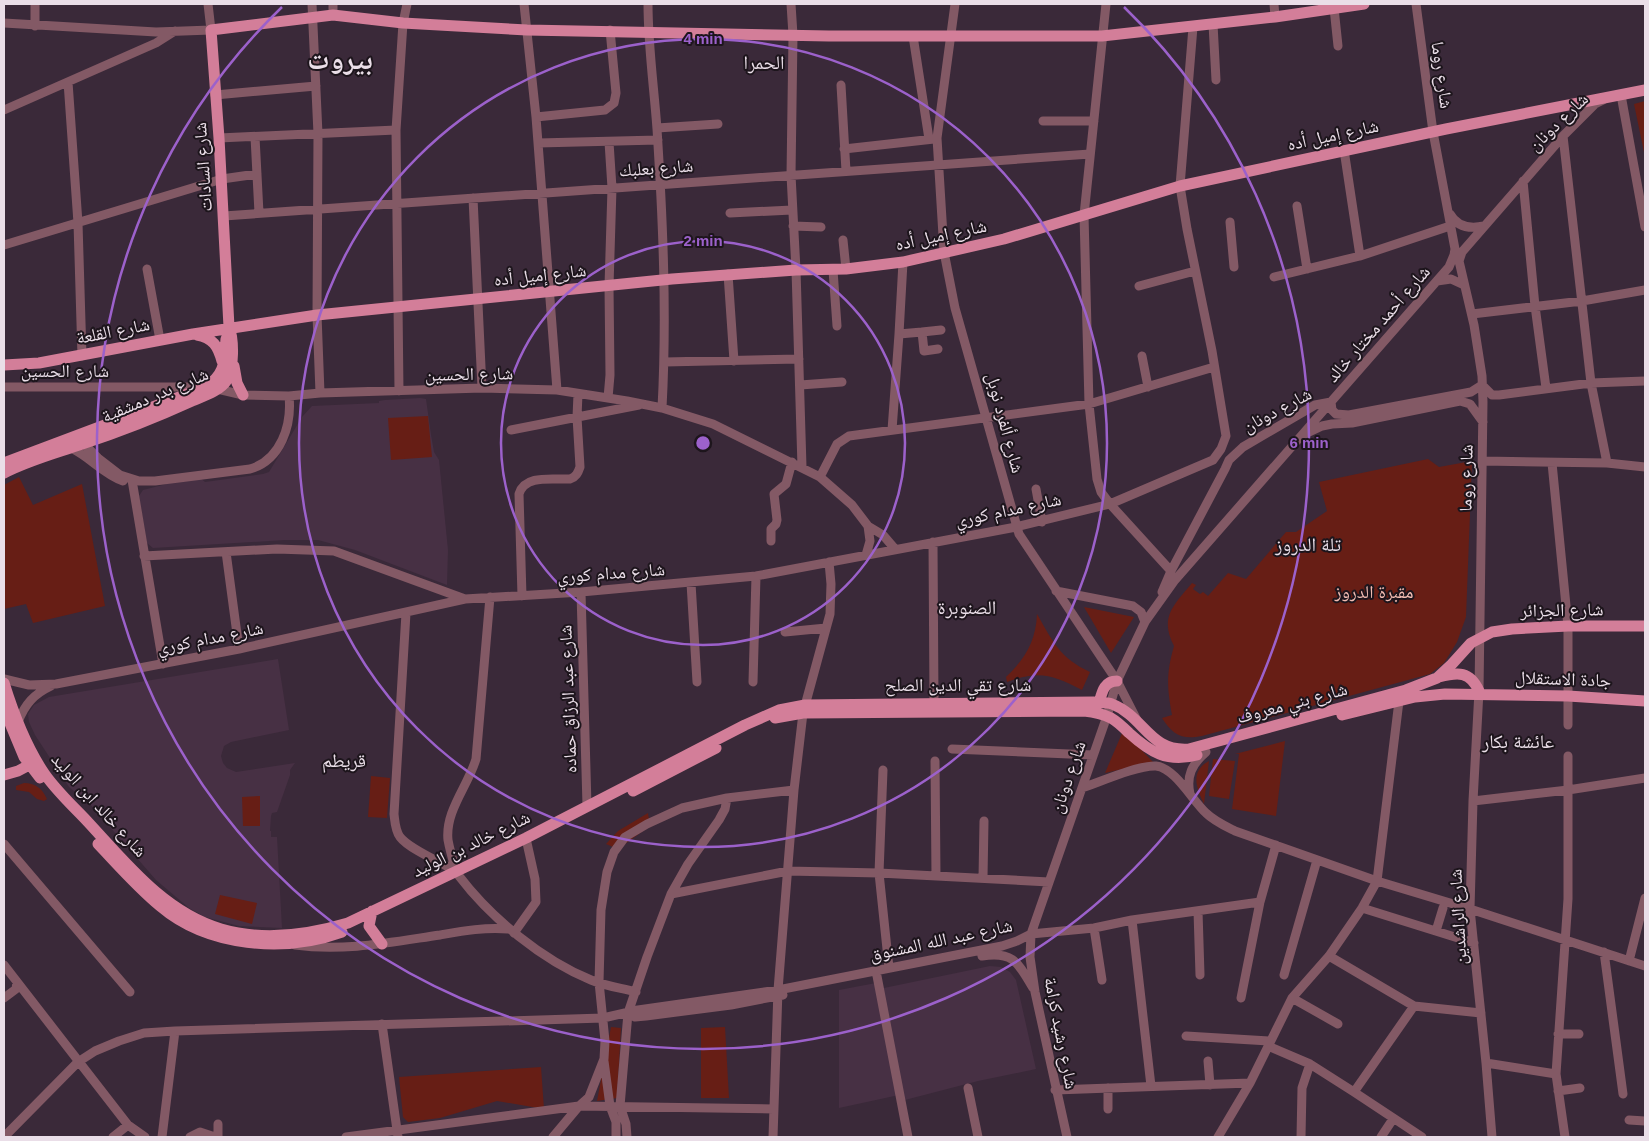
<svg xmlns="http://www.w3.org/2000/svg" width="1649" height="1141" viewBox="0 0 1649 1141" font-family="Helvetica,'Noto Naskh Arabic',sans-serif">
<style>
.built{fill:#473044}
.green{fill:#671e15}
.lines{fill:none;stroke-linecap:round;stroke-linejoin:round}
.minor{stroke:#835965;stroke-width:9}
.major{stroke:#d37e99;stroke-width:11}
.ring{fill:none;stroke:#9c61cb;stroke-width:2.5}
.labels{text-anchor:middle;stroke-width:4;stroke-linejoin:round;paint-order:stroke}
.street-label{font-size:18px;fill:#eadee8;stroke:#1d151c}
.park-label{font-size:18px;fill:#f3bdb3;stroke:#1d151c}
.neighbourhood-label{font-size:19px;fill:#eadee8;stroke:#1d151c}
.town-label{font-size:28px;font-weight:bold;fill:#eadee8;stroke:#1d151c}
.centre{fill:#9c61cb;stroke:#1d151c;stroke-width:2.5}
.ring-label{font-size:15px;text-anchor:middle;font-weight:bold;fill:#9c61cb;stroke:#1d151c;stroke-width:4;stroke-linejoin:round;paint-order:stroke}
</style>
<rect width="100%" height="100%" fill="#3a2939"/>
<path class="built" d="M420 398 426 399 431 435 434 452 439 460 448 550 447 585 355 550 318 540H285L153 548 147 543 139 496 143 490 198 476 205 482 263 474 269 472 302 417 312 406 379 403V401L385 400Z
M278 659 289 730 231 742 224 746 221 756 223 763 227 768 236 772 295 763 290 770V775L277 812 272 813 271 816 270 831H271V837H277L282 928 239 926 205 917 189 908 156 880 90 804 69 787 35 735 29 722 28 714 34 705 49 697Z
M990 966 1001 967 1010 972 1016 980 1036 1069 978 1081 901 1101 899 1095 839 1108V990L876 983 879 989Z"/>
<path class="green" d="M1645 101V157L1634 104Z
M428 416 432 457 391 460 388 418Z
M1428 459 1439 467 1472 461 1466 617 1457 642 1444 663 1430 674 1202 736C1182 740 1173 735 1162 718L1172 715C1167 687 1166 674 1174 646 1159 617 1174 605 1192 583L1196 585 1193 589 1200 594 1203 592 1208 596 1228 573 1246 579 1286 532H1296L1327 511 1319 482Z
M19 477 33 505 82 484 105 606 33 623 26 604 4 609V485Z
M1084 607 1134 617 1111 653Z
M1037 614C1053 642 1060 658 1090 672L1082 690C1053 675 1039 670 1007 682L1006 677C1025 659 1036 641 1037 614Z
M1123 731 1153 762 1105 773Z
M1285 741 1276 816 1232 809 1239 754H1235Z
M1213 759 1235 761 1229 799 1209 796Z
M1209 761 1204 804C1196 788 1190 771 1209 761Z
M371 776 390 778 387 818 368 817Z
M24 783C35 783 42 788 47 799L44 801 37 799 29 792 16 790V786Z
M260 796V826H243L242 797Z
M648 813 650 826 618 849 606 844 618 831Z
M220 895 257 903 252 924 215 914Z
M611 1027 621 1028 617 1098 597 1101Z
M725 1027 729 1098H701V1028Z
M541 1067 544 1109 497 1101 440 1118 408 1122 403 1117 399 1077Z"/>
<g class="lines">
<path class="minor" d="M312 4 318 134 317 315 320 393
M333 4V15
M524 4 536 117 557 390
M648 4C648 46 654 87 657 129 663 222 667 315 662 408
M791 4 793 35 791 175 796 270 802 467
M955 4 937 138 944 252 955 308 1019 534 1117 681 1137 720
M1106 4 1084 215 1089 404 1097 479 1101 492 1110 504 1171 571
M1274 4 1275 17
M1334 8 1338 46
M4 23 156 32 211 30 208 4
M1213 24 1216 80
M35 26V4
M913 36 929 139
M68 82 78 223 82 356
M841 85 846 171
M215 95 316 86
M1621 95 1645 227
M4 110 156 43 175 31
M536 117 605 110 614 103 616 93 610 30
M1043 121H1094
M657 128 718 124
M1563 136 1591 383 1607 463
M255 137 259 213
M219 138 396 130
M538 143 658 140
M844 149 934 139
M1344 150 1360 256
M1523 181 1535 306 1546 388
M473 198 482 388
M1297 206 1307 269
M730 213 792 210
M1450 214C1457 227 1470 229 1484 226
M224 216 1090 154
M1230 222 1234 267
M793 226 821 227
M843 240 846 269
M4 245 222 179 257 174
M147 269 160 340
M833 270 837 326
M728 274 734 361
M1274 277 1360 256 1450 226
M1437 281 1451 279 1464 285
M1139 286 1195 271
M1472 314 1582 301 1645 290
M922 332 941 330
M899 334 922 332 924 351 938 349
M1142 356 1148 387
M665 362 799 359
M800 385 842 382
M1482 385 1492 395H1499L1591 383 1645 381
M4 387H201
M213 388 243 395 289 396 320 393 482 388 557 390 627 401 662 408 713 424 820 477 852 505 868 526 870 541 866 555
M399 391 396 130 403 23 407 4
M608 398 610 375 609 286 612 188 609 142
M1331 402 1332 410 1336 414 1349 415 1471 392 1482 385
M511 430 639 405
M892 430 899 334 903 262
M1305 434 1322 426 1332 424 1352 423 1460 401 1470 404 1483 422
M84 444 98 458 120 475 139 481H155L250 469C281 460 292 425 289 396
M71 448C90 457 103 474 123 481
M1483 461 1607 463 1645 467
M1552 463 1568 626V725
M820 477 837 444 849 436 1089 404 1214 367
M132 480 163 664
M1036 489 1042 522
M868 526 883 535 895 549
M771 541V529L776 524 777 520 774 494 786 484 792 462
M933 542 934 702
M226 552 239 649
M144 556 277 549 334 551 465 599
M691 583 697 682
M1056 591 1133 606 1141 612 1145 622
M581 592 587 806
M1162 592 1171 571 1225 469 1229 460 1243 447 1315 405 1331 402
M522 596 519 494C525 474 553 480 570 479 576 477 578 473 580 467L577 417 578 394
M406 613 394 814C395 822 395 830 400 837 409 849 442 863 456 871
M785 632 826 628
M4 679 29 685 56 684 239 649 465 599 581 592 756 576 1016 527 1110 504 1213 460 1221 449 1226 436 1212 351 1187 229 1180 186 1193 27
M753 682 756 576
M18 722C25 704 34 694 51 686
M952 749 1093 755
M935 761 936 876
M883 770 879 873 889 968
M1082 788C1100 782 1138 765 1156 766 1175 768 1192 800 1206 813 1214 821 1225 826 1235 831L1377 881 1470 909 1645 966
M1190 794C1186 776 1192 764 1206 752
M1473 801 1568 790 1645 778
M4 844 130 992
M456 871C453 861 450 851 448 840 445 811 468 786 476 759L490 597
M459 876C491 918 542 960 591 980 605 986 621 988 636 992
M983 878 984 821
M671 894 788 871 879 873 1049 882
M1362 908 1474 943
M1198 911 1200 975
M1132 920 1151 1086
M1094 928 1102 980
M1436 931 1443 908
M514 933 536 902 535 879 527 843
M295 945C343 952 392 942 440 935 463 931 485 927 508 929
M1604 952 1623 1094
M982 956C1014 951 1018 963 1033 988
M1329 956 1414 1006 1481 1013
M1629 961 1645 898
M4 965 128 1125 145 1137
M1284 975 1317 860
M877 976 908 1137
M4 998 16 989 17 982
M1241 998 1260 902 1276 845
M1292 998 1338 1024
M628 1013 635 1017 646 1016 731 1005 783 995
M382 1024 398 1137
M1558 1034H1579
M1186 1036 1269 1041
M1268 1046 1310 1064 1354 1092 1422 1137
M604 1061 610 1106 616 1122V1137
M1208 1061 1210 1085
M1486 1063 1556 1074
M968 1088 978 1137
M1108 1088V1109
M1055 1090 1250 1083
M1558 1091 1580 1088
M1354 1092 1414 1006
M1629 1120 1645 1121
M218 1124V1137
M4 1137 78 1062 95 1051 119 1041 144 1033 175 1031 603 1018 638 1010 778 990 1002 946 1017 941 1031 934 1094 928 1132 920 1260 902
M113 1137 128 1125
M162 1137 175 1031
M190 1137 200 1132 215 1137
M346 1137 579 1106 774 1109
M553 1137 579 1106 589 1097 604 1059 605 1041 599 982 601 910 607 872 614 852 625 837 647 824 682 808 727 798 794 790
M627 1137 626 1124 620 1106 628 1013 647 957 671 894 688 864 719 820 725 809 727 798
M773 1137 778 990 794 790 803 713 830 614 831 584 829 562
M1067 1137 1035 992 1030 957 1031 934 1107 716 1117 681 1145 622 1175 580 1449 267 1454 255 1455 249 1433 132 1416 4
M1218 1137 1250 1083 1292 998 1329 956 1362 908 1377 881 1399 701
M1301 1137 1302 1088 1310 1064
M1381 1137 1393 1119
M1492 1137 1486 1063 1470 909 1473 801 1479 691 1483 402 1482 376 1474 325 1459 261 1462 252 1563 136 1595 104 1603 100
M1565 1137 1556 1074 1568 899V756"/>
<path class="major" d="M197 335C213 338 218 346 222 361
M4 365 39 363 193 334 317 315 672 279 796 270 846 269 903 262 1004 239 1180 186 1446 129 1645 90
M234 366 237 383 243 395
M4 463 206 387C226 373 224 362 226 339
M4 473C29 460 56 453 82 444 119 432 157 417 192 401 204 396 220 391 227 380 234 369 234 339 229 327L219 138 211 30 333 15 403 23 527 30 829 36H1102L1275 17 1364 4
M1439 677C1458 672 1470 671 1479 691
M4 683C13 712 25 744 42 770 54 789 72 805 87 821 126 863 164 912 221 929 262 941 308 935 348 923L526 838 745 725 779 710 805 705 1093 702C1099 703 1106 702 1112 704 1145 717 1149 752 1189 749L1406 690 1437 678 1452 664 1471 643 1492 632 1512 629 1568 626H1645
M1099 703C1102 692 1104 681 1117 681
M4 709 24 757 40 778
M1342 715 1415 697 1445 694 1568 696 1645 701
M775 718 803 713 1084 711C1093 712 1103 714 1111 718 1118 722 1124 728 1129 733 1150 752 1167 763 1197 755
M4 775 18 771 35 762
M633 791 716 748
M98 844C118 865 138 888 160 906 208 947 284 953 342 932
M372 911 369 926 382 944"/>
</g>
<g class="ring">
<circle cx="703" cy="443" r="202"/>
<circle cx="703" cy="443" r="404"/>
<path d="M1124 7A606 606 0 1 1 282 7"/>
</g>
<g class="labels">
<g class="street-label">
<text transform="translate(1442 75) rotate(82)" y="6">شارع روما</text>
<text transform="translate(1558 122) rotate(-44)" y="6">شارع دونان</text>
<text transform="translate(1333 135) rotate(-12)" y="6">شارع إميل أده</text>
<text transform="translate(203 167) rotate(-94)" y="6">شارع السادات</text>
<text transform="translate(656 168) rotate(-4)" y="6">شارع بعلبك</text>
<text transform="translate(941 235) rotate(-12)" y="6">شارع إميل أده</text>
<text transform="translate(540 275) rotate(-6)" y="6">شارع إميل أده</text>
<text transform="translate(1378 324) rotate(-49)" y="6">شارع أحمد مختار خالد</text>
<text transform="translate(113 331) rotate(-11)" y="6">شارع القلعة</text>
<text x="65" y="377">شارع الحسين</text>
<text transform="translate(469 374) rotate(-1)" y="6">شارع الحسين</text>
<text transform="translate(155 395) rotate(-23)" y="6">شارع بدر دمشقية</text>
<text transform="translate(1277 410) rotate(-28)" y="6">شارع دونان</text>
<text transform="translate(1005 423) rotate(75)" y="6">شارع ألفرد نوبل</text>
<text transform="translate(1466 478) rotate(-89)" y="6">شارع روما</text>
<text transform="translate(1008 510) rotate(-12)" y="6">شارع مدام كوري</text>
<text transform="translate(611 573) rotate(-4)" y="6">شارع مدام كوري</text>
<text transform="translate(1562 610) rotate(-1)" y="6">شارع الجزائر</text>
<text transform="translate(210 638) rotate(-11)" y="6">شارع مدام كوري</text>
<text transform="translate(1563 679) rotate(2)" y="6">جادة الاستقلال</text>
<text x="958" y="691">شارع تقي الدين الصلح</text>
<text transform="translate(568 699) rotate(-92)" y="6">شارع عبد الرزاق حماده</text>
<text transform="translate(1292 703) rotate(-15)" y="6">شارع بني معروف</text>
<text transform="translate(1068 777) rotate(-71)" y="6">شارع دونان</text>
<text transform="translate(99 805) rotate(48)" y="6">شارع خالد ابن الوليد</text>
<text transform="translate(471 844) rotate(-26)" y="6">شارع خالد بن الوليد</text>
<text transform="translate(1458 917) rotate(-93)" y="6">شارع الراشدين</text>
<text transform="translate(941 940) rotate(-12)" y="6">شارع عبد الله المشنوق</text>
<text transform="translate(1061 1033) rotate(79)" y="6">شارع رشيد كرامة</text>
</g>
<g class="park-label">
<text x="1374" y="598">مقبرة الدروز</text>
</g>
<g class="neighbourhood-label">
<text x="764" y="69">الحمرا</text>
<text x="1308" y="551">تلة الدروز</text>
<text x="967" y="614">الصنوبرة</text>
<text x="1518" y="748">عائشة بكار</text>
<text x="344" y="767">قريطم</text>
</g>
<g class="town-label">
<text x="340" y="69">بيروت</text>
</g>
</g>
<circle cx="703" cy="443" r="8" class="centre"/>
<g class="ring-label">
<text x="703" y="44">4 min</text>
<text x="703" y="246">2 min</text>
<text x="1309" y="448">6 min</text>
</g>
<rect width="1649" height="1141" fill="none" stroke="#eadee8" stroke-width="10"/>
</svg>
